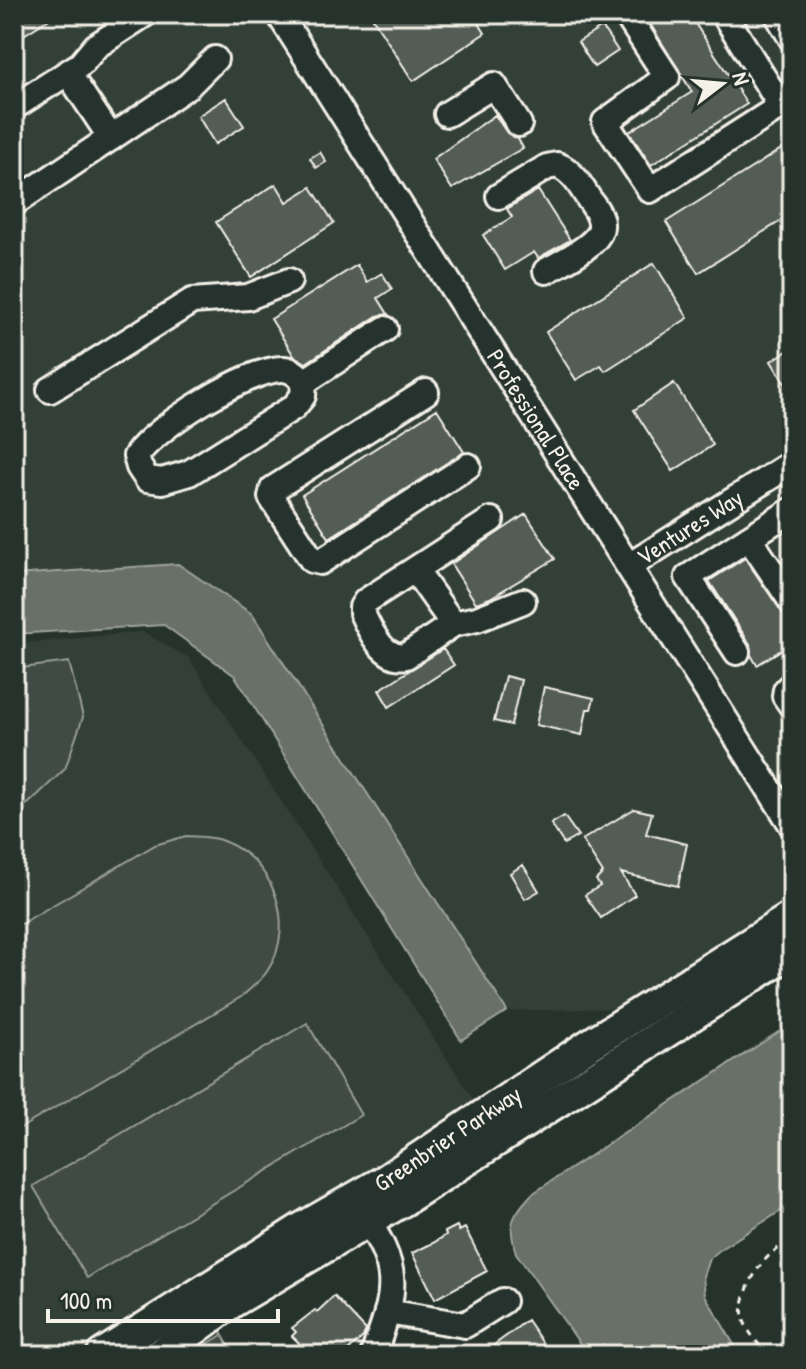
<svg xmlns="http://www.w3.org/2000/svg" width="806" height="1369" viewBox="0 0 806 1369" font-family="'Patrick Hand',sans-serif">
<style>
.built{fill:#333f39}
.green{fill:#414b45;stroke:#9a9e96;stroke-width:2}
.water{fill:#676f68;stroke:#9fa39b;stroke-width:2}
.building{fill:#525c55;stroke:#f4f1e8;stroke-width:2}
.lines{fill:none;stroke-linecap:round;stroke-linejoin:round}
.minor-casing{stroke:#f4f1e8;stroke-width:30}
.major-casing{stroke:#f4f1e8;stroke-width:36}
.path{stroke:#f4f1e8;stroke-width:3;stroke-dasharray:6 6;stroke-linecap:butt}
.minor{stroke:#26332d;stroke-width:24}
.major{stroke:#26332d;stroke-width:30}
.labels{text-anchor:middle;stroke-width:8;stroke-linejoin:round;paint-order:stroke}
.street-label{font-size:24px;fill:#f4f1e8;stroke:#26332d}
</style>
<rect width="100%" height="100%" fill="#26332d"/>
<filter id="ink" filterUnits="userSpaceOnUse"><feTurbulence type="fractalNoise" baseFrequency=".0125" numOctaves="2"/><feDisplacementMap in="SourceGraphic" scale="16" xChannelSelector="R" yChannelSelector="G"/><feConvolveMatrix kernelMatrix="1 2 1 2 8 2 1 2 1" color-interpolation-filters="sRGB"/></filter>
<g filter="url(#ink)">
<path class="built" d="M14 14H792V898L622 1008 507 1011 252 614 178 564 14 575Z
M143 632 189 658 478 1107 187 1292 70 1355H14V644Z"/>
<path class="green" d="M69 662 83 717 65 769 28 804 14 807V669Z
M186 836C198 837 212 836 223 841 274 860 297 924 268 970 262 980 250 989 241 997L14 1132V928L155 845Z
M307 1023 361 1115 87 1278 33 1186Z
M222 1334 234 1355H189L222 1335Z"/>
<path class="water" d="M178 564 252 614 507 1011 461 1040 235 676 164 625 14 634V575Z
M792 1023V1204L722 1248 709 1259 703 1276 705 1295 740 1355H588L516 1253C507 1223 512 1216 532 1194Z"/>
<path class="building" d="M14 14H57L14 41Z
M370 14H473L485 33 413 81Z
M644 14H689L747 104 651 165 629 132 692 92Z
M602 27 618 51 594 67 578 42Z
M226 98 244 126 215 144 198 116Z
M495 115 507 133 518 139 523 148 452 189 433 159Z
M783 148 792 164V214L698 273 666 222Z
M320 152 326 162 316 168 310 158Z
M276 184 287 202 311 187 334 223 251 277 216 222Z
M538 190 570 240 538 258 534 252 505 270 483 235 512 217 507 209Z
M654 263 688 318 605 371 601 365 576 380 546 332Z
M357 265 367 282 382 273 392 289 378 298 388 314 377 316 306 363 294 356 271 319Z
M792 348V395L771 361Z
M674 383 713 445 673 471 634 410Z
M437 409 464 452 329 538 302 495Z
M526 514 555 559 490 598 476 603 451 564Z
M745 558 792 627V643L757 665 751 655 750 644 709 581Z
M443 649 454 665 389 707 379 690Z
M505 676 521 680 511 725 494 721Z
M544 687 594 698 591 709H587L582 735 536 725Z
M634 809 652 813 646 834 687 844 678 886 621 873 635 895 601 918 585 895 600 886 596 880 603 873 582 840Z
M564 816 578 836 564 844 551 824Z
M523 865 539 891 525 899 510 873Z
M457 1226 459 1231 465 1228 487 1271 435 1299 412 1253 433 1243 446 1235 445 1232Z
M334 1296 366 1330 363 1337 344 1355H311L292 1336 296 1332 292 1328 315 1310 317 1312Z
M527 1320 551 1355H480L509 1334Z"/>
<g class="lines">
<g class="minor-casing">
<g id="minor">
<path id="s1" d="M279 14 792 825"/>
<path d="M626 14 667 77 605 122 650 190 792 99"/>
<path d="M724 14 781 106"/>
<path d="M777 14 792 39"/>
<path d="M68 73 111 138"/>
<path d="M14 107 81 64 96 46 145 14"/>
<path d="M447 114 494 85 519 124"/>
<path d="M499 196 547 167 557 165C572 171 579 183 587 196 592 204 601 214 601 224 603 243 562 262 546 271"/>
<path d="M14 203 188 86 215 59"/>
<path d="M304 382C298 375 293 370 284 369 250 367 154 428 136 456L139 467 147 479 162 481 189 473 294 407 303 396 304 382 385 329"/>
<path d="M50 390 192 301 248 297 289 281"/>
<path d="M426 392 273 489 271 497 312 560 320 562 468 466"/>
<path d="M491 520 366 601 362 607V613C370 631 384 661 406 656L453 624 477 619 523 601"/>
<path d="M749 538 792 602"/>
<path id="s2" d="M629 566 792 463"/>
<path d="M415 570 453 624"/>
<path d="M737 652 688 577 792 510"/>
<path d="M792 684 786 690 785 696 792 706"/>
<path d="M360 1208C401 1271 398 1286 373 1355"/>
<path d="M387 1312 465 1325 503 1301"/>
</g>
</g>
<g class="major-casing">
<g id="major">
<path id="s3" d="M102 1355 304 1227 386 1180 589 1045 792 917"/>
<path d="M159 1355 232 1302 404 1200 792 951"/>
</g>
</g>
<path class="path" d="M14 660 24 659
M767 1355C759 1344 746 1331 743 1317 739 1298 757 1265 771 1254 777 1248 785 1244 792 1239"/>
<use href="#minor" class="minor"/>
<use href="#major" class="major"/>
</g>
</g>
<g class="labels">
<g class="street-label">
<text dy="8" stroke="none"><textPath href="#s1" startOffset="480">Professional Place</textPath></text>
<text dy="8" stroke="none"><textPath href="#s2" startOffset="72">Ventures Way</textPath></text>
<text dy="8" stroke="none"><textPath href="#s3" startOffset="408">Greenbrier Parkway</textPath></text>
</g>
</g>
<rect width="806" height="1369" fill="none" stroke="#26332d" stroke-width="48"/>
<rect x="24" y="24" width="758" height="1321" fill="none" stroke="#f4f1e8" stroke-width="3" filter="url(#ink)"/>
<g transform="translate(722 84) rotate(74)" stroke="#26332d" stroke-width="6" paint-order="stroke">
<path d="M0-6L14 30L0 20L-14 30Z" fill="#f4f1e8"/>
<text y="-12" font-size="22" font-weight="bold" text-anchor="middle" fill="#f4f1e8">N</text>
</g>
<path d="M48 1309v12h230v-12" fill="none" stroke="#f4f1e8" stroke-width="4"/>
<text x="60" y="1309" font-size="24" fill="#f4f1e8" stroke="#26332d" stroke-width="6" paint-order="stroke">100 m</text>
</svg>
